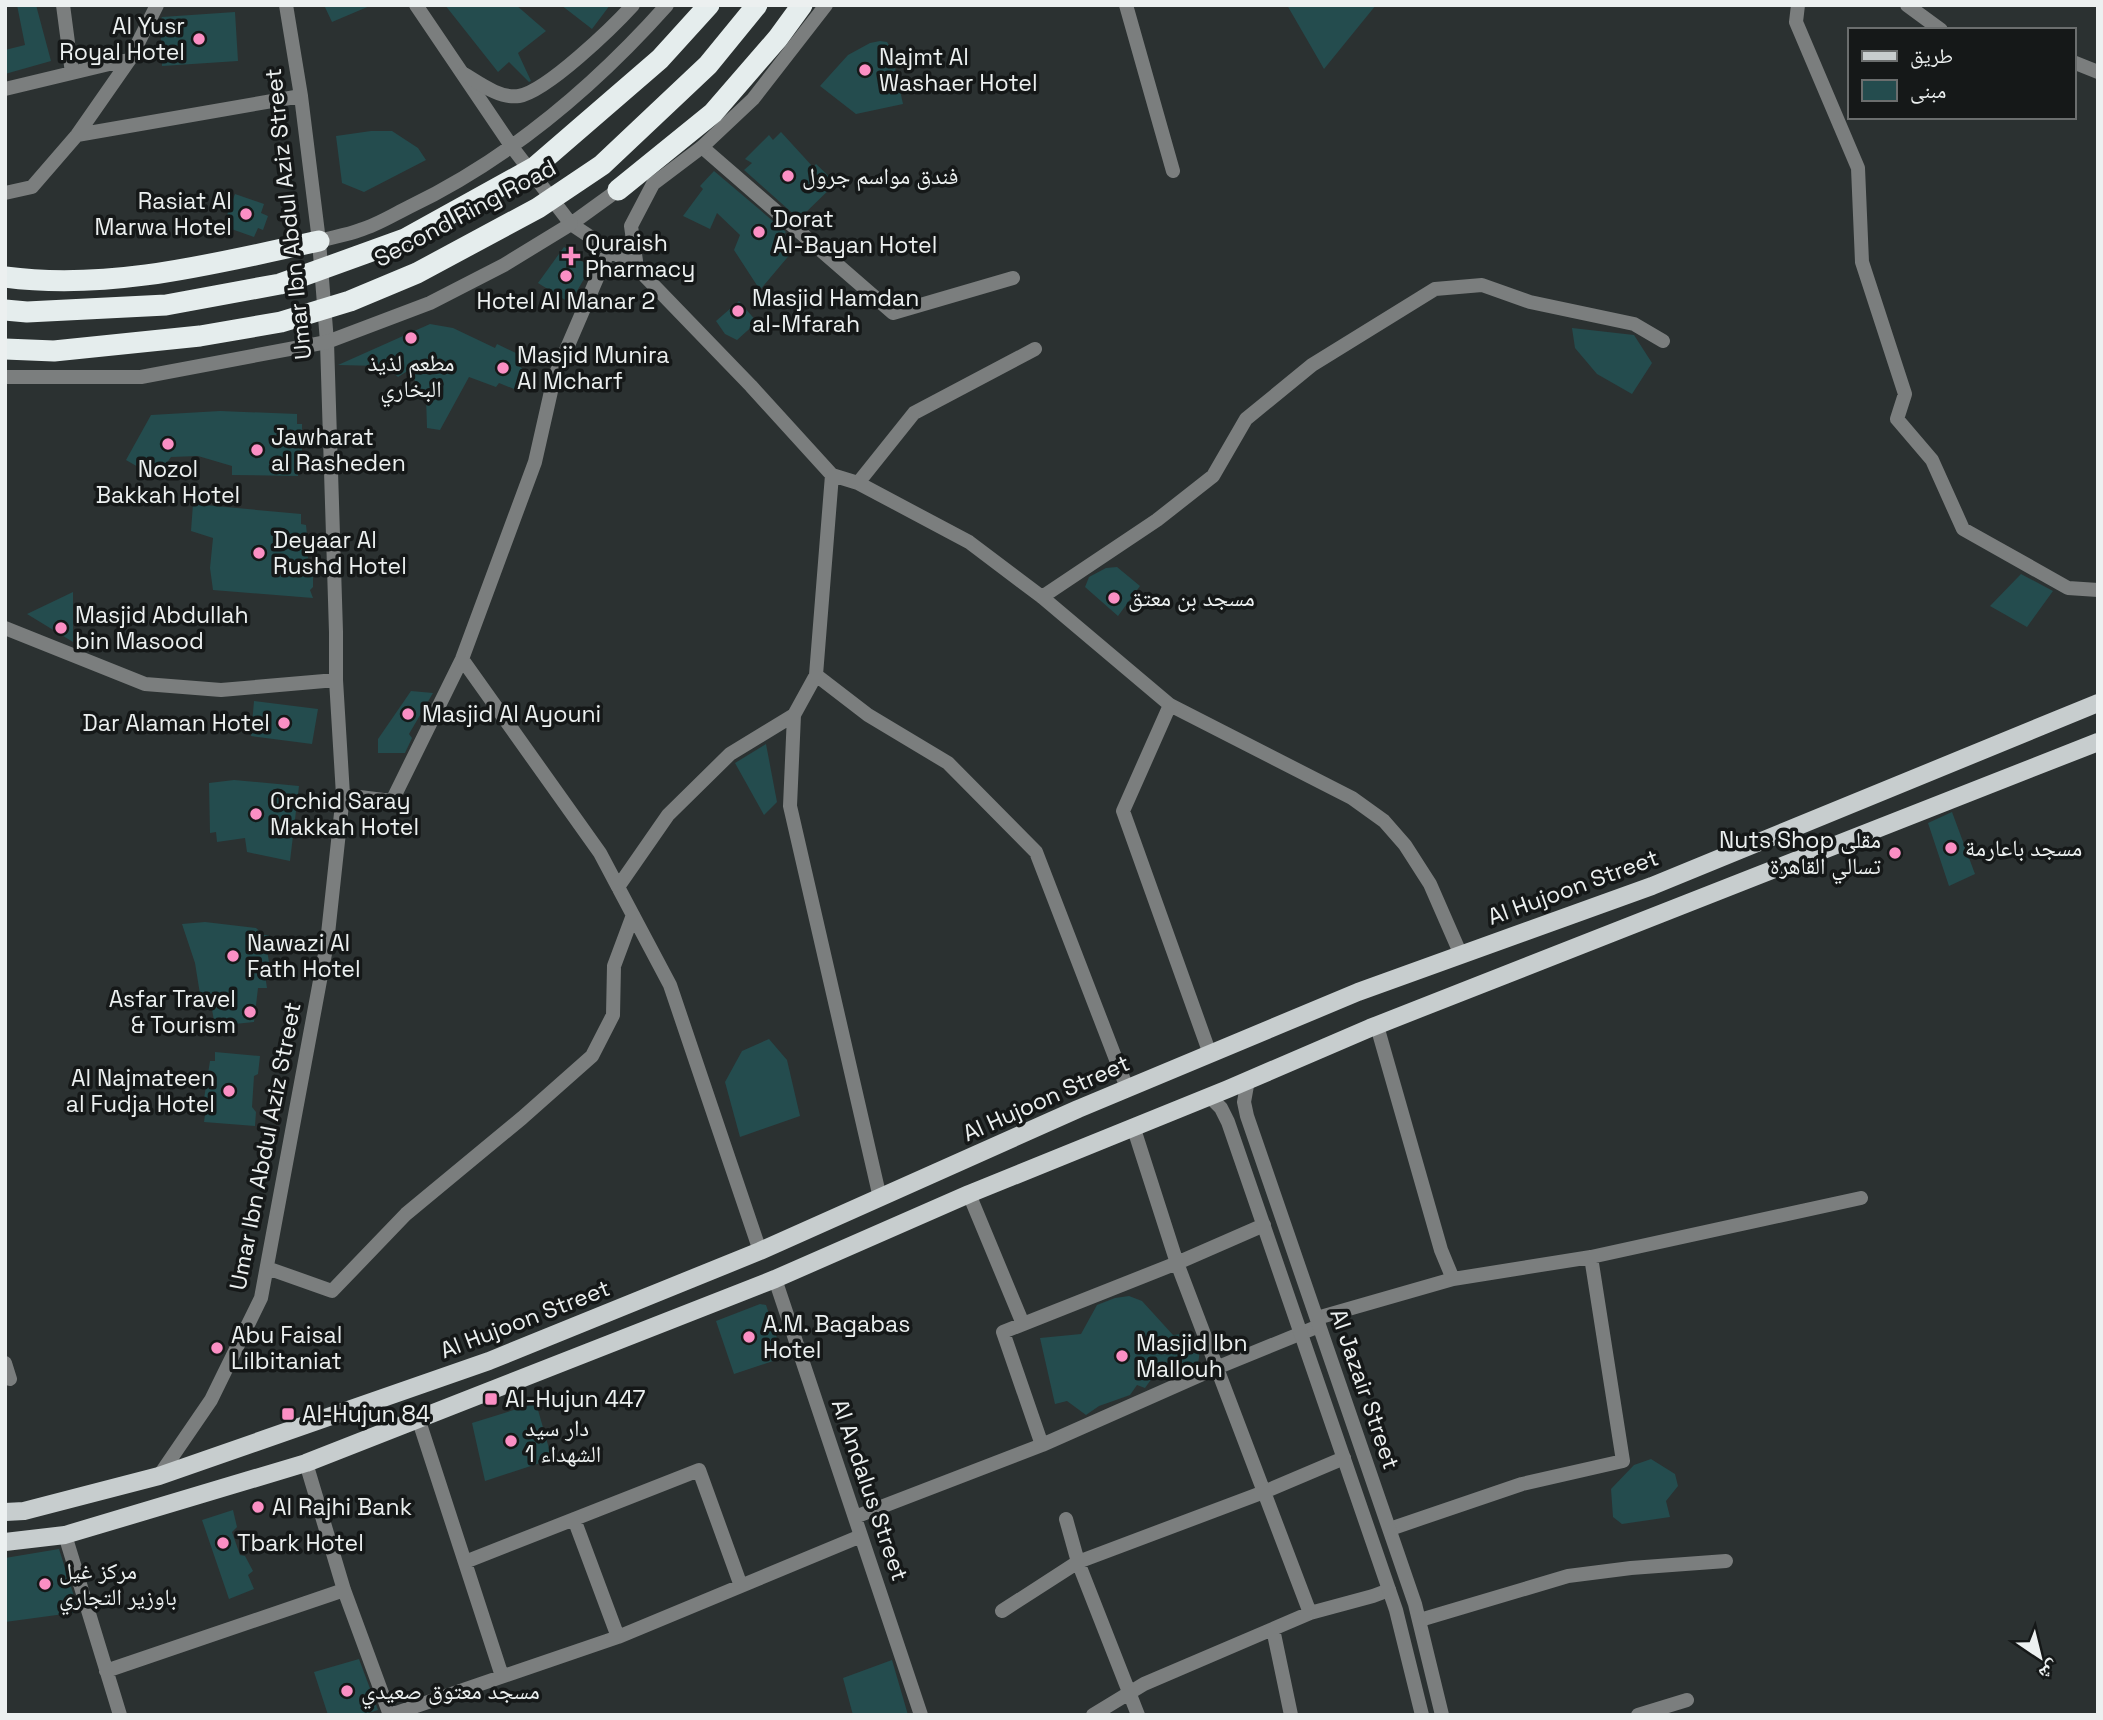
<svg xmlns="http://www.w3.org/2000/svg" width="2103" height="1720" viewBox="0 0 2103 1720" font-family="'Space Grotesk','Noto Naskh Arabic',sans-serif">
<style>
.building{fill:#244c4e}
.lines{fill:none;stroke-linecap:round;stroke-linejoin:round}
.minor{stroke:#7b7e7e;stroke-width:14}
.tertiary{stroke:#7b7e7e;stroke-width:14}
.primary{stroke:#c7cdce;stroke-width:18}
.motorway{stroke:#e5eded;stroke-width:21}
.poi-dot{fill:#fb8fc4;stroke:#151818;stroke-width:2.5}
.labels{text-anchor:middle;stroke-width:7;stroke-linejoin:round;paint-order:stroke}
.poi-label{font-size:23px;fill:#ecf0f0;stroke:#151818;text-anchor:start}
.street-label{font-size:23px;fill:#ecf0f0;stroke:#151818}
</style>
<rect width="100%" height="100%" fill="#2b3131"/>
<path class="building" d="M17 5H36L51 61 5 74V50L25 45Z
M324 5H372L332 22Z
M445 5H516L546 31 518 53 531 81 529 82 509 62 498 72Z
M561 5H610L592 29Z
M1287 5H1376L1324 69Z
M235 12 238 61 162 66 160 21 162 17Z
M880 41 887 42 891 49 903 104 856 114 820 86 848 55 870 43Z
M371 131H392L418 148 426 160 364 192 342 183 336 136Z
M781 132 813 167 816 164 836 183 799 219 744 170 752 163 745 159 769 135 773 140Z
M714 171 786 232 784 234 797 246 760 290 734 250 740 235 717 213 710 229 683 216 703 189 700 186Z
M235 194 264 204 261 213 268 216 263 230 258 228 254 237 223 226Z
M564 247 582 257 580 260 591 267 570 303 538 283Z
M739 301 757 322 737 340 725 334 716 321Z
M430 324 453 328 495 348 497 344 518 354 516 364 527 372 519 391 499 383 496 387 469 377 440 430 427 428 426 395 420 394V390L409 370 398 377 389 369 379 366 338 365Z
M1572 328 1634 335 1652 363 1632 394 1597 374 1575 348Z
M220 411 297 414V424H302V468H298V476L232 475V466L198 456 171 457 162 470 154 468 152 475 126 460 151 415Z
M193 504 301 514V524L306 525 307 535 305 539 311 576 313 577V587L310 590 313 598 213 590 210 568 213 538 191 531Z
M1117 567 1140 586 1118 616 1085 587 1089 577 1106 568Z
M2021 574 2053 591 2027 627 1990 606Z
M73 592V642L27 614Z
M411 691 433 693 409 734 412 738 405 753H378V739Z
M254 701 318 709 312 744 251 736Z
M766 744 777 802 764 815 735 763Z
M234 780 299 786 290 861 247 852 245 838 217 842 216 832 210 833 209 783Z
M1952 812 1975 874 1949 886 1928 823Z
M205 922 256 928 264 935H269L270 950H267L269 962 265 963 268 974 265 975 267 988H258L254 1022 215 1026 209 993 200 994 195 963 182 924Z
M769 1039 787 1060 800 1116 740 1137 725 1082 742 1051Z
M215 1052 260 1056 258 1074 254 1076 252 1107 256 1112 255 1126 204 1122 206 1107 203 1105 210 1061H215Z
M1129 1296 1142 1301 1173 1335 1191 1333 1200 1350 1198 1364 1186 1370H1173L1162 1364 1145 1388 1137 1385 1130 1395 1099 1406 1086 1415 1067 1401 1055 1404 1040 1338 1081 1334 1097 1305 1115 1298Z
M760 1304 766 1305 782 1353 779 1359 734 1374 716 1321Z
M536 1403 552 1459 485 1481 472 1423Z
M1651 1459 1675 1474 1678 1486 1666 1501 1670 1517 1622 1524 1613 1517 1611 1489 1634 1465Z
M233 1510 237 1527 232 1532 240 1555 245 1556 253 1571 248 1575 254 1589 229 1599 202 1520Z
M59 1549 79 1612 5 1622V1558Z
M359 1659 378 1710 362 1715H328L314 1672Z
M892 1660 908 1715H853L843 1678Z"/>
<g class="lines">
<path class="minor" d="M63 5 72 73
M416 5 512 147 571 224 637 268 751 386 832 475 858 483 969 542 1042 597 1170 705 1352 798 1384 821 1405 845 1430 884 1461 955
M1126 5 1173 171
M1798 5 1796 22 1858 168 1862 262 1905 394 1897 419 1932 460 1963 529 2068 588 2098 590
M1907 5 1941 30
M2073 62 2098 72
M5 89 130 59
M77 135 301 96
M702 147 893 313 1013 278
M5 193 32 187 77 135 130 59 157 5
M571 224 618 190
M319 241C333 237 347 235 360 230 377 225 393 215 409 207 509 159 593 88 667 5
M832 475 816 675 868 715 948 763 1036 852 1127 1088
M858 483 914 413 1035 349
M1042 597 1157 520 1213 476 1246 419 1312 365 1435 289 1482 285 1530 302 1634 324 1663 341
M5 628 145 684 221 690 336 680
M462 659 600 853 670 985 760 1251
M816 675 794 715 790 806 880 1198
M1170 705 1123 811 1210 1054
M343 795 392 801 462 659 535 462 554 378 610 248
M618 887 668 815 730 754 794 715
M1377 1026 1441 1250 1453 1279
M1133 1126 1177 1263 1310 1613
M969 1194 1023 1324
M267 1268 332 1291 406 1214 522 1118 592 1056 613 1015 614 966 633 915
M775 1279 921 1715
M1317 1318 1453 1279 1591 1257 1861 1198
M5 1363 10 1379
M418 1418 502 1676
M1042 1445 1003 1332 1177 1263 1264 1225
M306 1463 344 1590 390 1715 618 1637 861 1536
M159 1476 211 1400 261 1298 327 943 343 795 336 680V632L327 342 319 241 301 96 286 5
M855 1517 1042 1445 1216 1368 1319 1326
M574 1519 618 1637
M1066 1519 1078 1562 1138 1715
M1390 1529 1522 1484 1623 1461 1591 1257
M65 1535 120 1715
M465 1562 699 1470 741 1586
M1002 1611 1078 1562 1264 1492 1344 1458
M1420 1620 1568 1576 1631 1568 1726 1561
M1273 1629 1291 1715
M106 1671 344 1590
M1093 1715 1144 1684 1310 1613 1373 1596 1389 1590
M1638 1715 1687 1700"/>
<path class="tertiary" d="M464 74C479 83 500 99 519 96 547 91 613 27 633 5
M637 268 631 226 653 184 702 147 753 99 826 5
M5 377H141L327 342 430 303 504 265 571 224
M1248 1080 1244 1102 1247 1116 1415 1604 1442 1715
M1209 1096 1221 1108 1228 1122 1396 1610 1422 1715"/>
<path class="primary" d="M5 1512 24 1511 159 1476 489 1361 760 1251 1078 1109 1358 992 1652 886 2098 703
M5 1542 65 1535 306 1463 775 1279 969 1194 1228 1089 1370 1028 2098 742"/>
<path class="motorway" d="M618 190 713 113 778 38 802 5
M5 277C111 291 217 263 319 241
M5 310 27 312 166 305 280 284 405 239 535 167 660 59 709 5
M5 349 54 351 200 336 281 322 350 301 417 273 538 208 602 165 708 65 757 5"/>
</g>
<g class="poi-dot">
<circle cx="199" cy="39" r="7"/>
<circle cx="865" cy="70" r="7"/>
<circle cx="788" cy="176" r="7"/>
<circle cx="246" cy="214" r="7"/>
<circle cx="759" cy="232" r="7"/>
<path d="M567.5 245.5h7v7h7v7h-7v7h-7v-7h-7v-7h7z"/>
<circle cx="566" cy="276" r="7"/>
<circle cx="738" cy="311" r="7"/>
<circle cx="411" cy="338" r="7"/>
<circle cx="503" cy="368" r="7"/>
<circle cx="168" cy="444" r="7"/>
<circle cx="257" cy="450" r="7"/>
<circle cx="259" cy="553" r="7"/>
<circle cx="1114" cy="598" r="7"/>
<circle cx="61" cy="628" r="7"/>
<circle cx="408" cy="714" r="7"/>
<circle cx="284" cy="723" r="7"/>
<circle cx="256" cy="814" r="7"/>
<circle cx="1951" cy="848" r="7"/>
<circle cx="1895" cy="853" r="7"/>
<circle cx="233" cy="956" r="7"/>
<circle cx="250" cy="1012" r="7"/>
<circle cx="229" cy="1091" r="7"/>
<circle cx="749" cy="1337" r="7"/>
<circle cx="217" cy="1348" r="7"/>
<circle cx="1122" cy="1356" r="7"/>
<rect x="484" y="1392" width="14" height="14" rx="3.5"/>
<rect x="281" y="1407" width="14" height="14" rx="3.5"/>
<circle cx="511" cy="1441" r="7"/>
<circle cx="258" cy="1507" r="7"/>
<circle cx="223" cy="1543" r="7"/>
<circle cx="45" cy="1584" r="7"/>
<circle cx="347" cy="1691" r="7"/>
</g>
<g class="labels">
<g class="poi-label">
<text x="185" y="34" text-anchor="end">Al Yusr<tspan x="185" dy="26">Royal Hotel</tspan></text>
<text x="879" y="65">Najmt Al<tspan x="879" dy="26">Washaer Hotel</tspan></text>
<text x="802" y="184">فندق مواسم جرول</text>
<text x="232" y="209" text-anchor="end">Rasiat Al<tspan x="232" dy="26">Marwa Hotel</tspan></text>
<text x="773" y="227">Dorat<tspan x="773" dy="26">Al-Bayan Hotel</tspan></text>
<text x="585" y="251">Quraish<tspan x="585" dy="26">Pharmacy</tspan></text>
<text x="752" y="306">Masjid Hamdan<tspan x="752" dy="26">al-Mfarah</tspan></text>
<text x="566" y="309" text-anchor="middle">Hotel Al Manar 2</text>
<text x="517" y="363">Masjid Munira<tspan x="517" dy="26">Al Mcharf</tspan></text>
<text x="411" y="371" text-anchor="middle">مطعم لذيذ<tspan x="411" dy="26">البخاري</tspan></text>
<text x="271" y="445">Jawharat<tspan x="271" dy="26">al Rasheden</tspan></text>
<text x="168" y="477" text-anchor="middle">Nozol<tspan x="168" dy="26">Bakkah Hotel</tspan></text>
<text x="273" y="548">Deyaar Al<tspan x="273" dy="26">Rushd Hotel</tspan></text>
<text x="1128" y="606">مسجد بن معتق</text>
<text x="75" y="623">Masjid Abdullah<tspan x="75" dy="26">bin Masood</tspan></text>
<text x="422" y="722">Masjid Al Ayouni</text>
<text x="270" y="731" text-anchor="end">Dar Alaman Hotel</text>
<text x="270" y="809">Orchid Saray<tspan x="270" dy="26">Makkah Hotel</tspan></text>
<text x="1881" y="848" text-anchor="end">Nuts Shop مقلى<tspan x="1881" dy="26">تسالي القاهرة</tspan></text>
<text x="1965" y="856">مسجد باعارمة</text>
<text x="247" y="951">Nawazi Al<tspan x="247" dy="26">Fath Hotel</tspan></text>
<text x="236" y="1007" text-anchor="end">Asfar Travel<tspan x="236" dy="26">&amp; Tourism</tspan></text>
<text x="215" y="1086" text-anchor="end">Al Najmateen<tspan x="215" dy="26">al Fudja Hotel</tspan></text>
<text x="763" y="1332">A.M. Bagabas<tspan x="763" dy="26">Hotel</tspan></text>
<text x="231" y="1343">Abu Faisal<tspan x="231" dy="26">Lilbitaniat</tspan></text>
<text x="1136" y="1351">Masjid Ibn<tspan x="1136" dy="26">Mallouh</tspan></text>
<text x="505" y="1407">Al-Hujun 447</text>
<text x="302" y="1422">Al-Hujun 84</text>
<text x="525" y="1436">دار سيد<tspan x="525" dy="26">الشهداء 1</tspan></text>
<text x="272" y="1515">Al Rajhi Bank</text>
<text x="237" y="1551">Tbark Hotel</text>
<text x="59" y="1579">مركز غيل<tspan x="59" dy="26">باوزير التجاري</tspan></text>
<text x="361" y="1699">مسجد معتوق صعيدي</text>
</g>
<g class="street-label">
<text transform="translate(465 213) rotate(-28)" y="8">Second Ring Road</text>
<text transform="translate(288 214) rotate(-96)" y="8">Umar Ibn Abdul Aziz Street</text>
<text transform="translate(1573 887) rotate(-20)" y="8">Al Hujoon Street</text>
<text transform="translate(1046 1098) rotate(-24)" y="8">Al Hujoon Street</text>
<text transform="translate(265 1146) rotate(-79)" y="8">Umar Ibn Abdul Aziz Street</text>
<text transform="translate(525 1319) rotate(-21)" y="8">Al Hujoon Street</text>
<text transform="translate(1365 1389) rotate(71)" y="8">Al Jazair Street</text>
<text transform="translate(870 1490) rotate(71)" y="8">Al Andalus Street</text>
</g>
</g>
<rect width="2103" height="1720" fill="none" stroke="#ecf0f0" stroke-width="14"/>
<rect x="1848" y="28" width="228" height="91" fill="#151818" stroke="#6b6e6e" stroke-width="2"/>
<rect x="1862" y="51" width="35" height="10" fill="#c7cdce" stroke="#6b6e6e" stroke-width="2"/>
<text x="1910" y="63" font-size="21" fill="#ecf0f0">طريق</text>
<rect x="1862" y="80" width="35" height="21" fill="#244c4e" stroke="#6b6e6e" stroke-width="2"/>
<text x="1910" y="98" font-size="21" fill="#ecf0f0">مبنى</text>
<g transform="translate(2040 1657) rotate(145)" stroke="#151818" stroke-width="5" paint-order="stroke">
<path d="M0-5L12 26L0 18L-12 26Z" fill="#ecf0f0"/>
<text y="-10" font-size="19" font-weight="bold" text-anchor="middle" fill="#ecf0f0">ش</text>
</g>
</svg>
